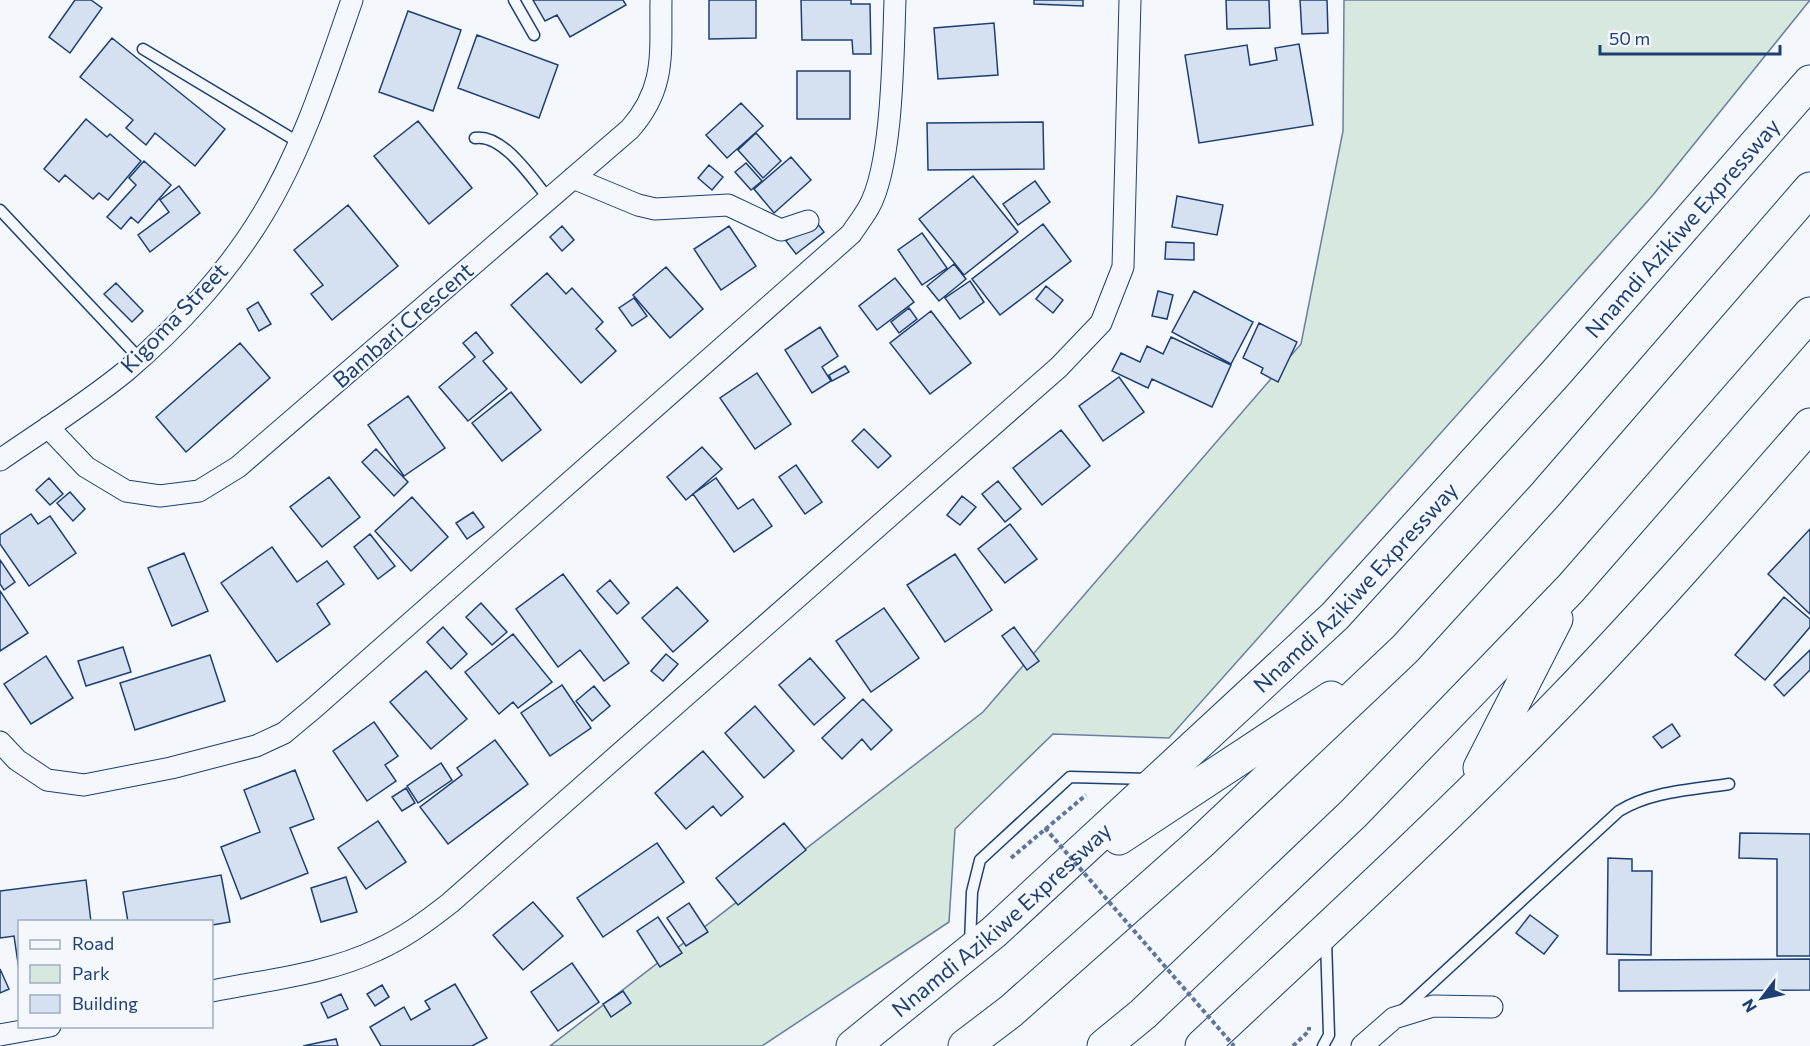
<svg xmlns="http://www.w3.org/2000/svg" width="1810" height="1046" viewBox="0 0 1810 1046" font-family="Commissioner,sans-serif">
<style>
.green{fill:#d7e8df;stroke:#687fa3;stroke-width:1.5}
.building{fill:#d5e0f0;stroke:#1d3f73;stroke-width:1.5}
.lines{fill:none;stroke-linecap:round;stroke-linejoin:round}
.lane-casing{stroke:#1d3f73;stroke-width:13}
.street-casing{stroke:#1d3f73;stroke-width:23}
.highway-casing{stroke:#1d3f73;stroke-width:35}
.path{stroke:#5e769c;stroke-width:4;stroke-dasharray:4.5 3;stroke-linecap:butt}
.lane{stroke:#f4f7fb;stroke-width:10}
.street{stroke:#f4f7fb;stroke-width:21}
.highway{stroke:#f4f7fb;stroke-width:33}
.path-bridge{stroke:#5e769c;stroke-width:4;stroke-dasharray:4.5 3;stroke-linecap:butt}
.labels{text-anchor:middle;stroke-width:4.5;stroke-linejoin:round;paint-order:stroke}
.street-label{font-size:22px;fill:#1d3f73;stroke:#f4f7fb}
</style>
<rect width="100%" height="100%" fill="#f4f7fb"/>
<path class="green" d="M1344 0H1810L1653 195 1169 738 1053 734 955 829 949 922 762 1046H550L983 712 1301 344 1343 131Z"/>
<path class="building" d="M75 0H91L102 8 70 53 49 37Z
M533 0H623L626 5 570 37 557 15 545 21Z
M709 0H756V38L709 39Z
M801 0H851V4H870L871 54H853L852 40H802Z
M1034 0H1083V6L1034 4Z
M1226 0H1269L1270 28 1227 29Z
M1300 0H1327L1328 33 1302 34Z
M408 11 461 30 433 111 379 92Z
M994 23 998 75 938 79 934 28Z
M477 35 558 65 539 118 458 88Z
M112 38 225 129 195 166 155 133 146 145 126 128 133 120 80 77Z
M1299 44 1313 125 1199 143 1185 55 1247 45 1250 65 1277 60 1275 48Z
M797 71H850V119H797Z
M741 103 763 126 727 158 706 135Z
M86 119 107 137 110 134 141 161 108 200 99 193 93 199 65 175 59 182 44 169Z
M418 121 472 188 429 224 374 156Z
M1043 122 1044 169 928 170 927 123Z
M756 133 781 161 763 178 738 150Z
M791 157 811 180 774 213 754 189Z
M144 161 171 185 138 223 131 217 121 229 107 217 136 185 129 178Z
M746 163 762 181 751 190 735 172Z
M709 165 723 177 712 190 698 178Z
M973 176 1018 232 964 275 919 219Z
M1035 181 1050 202 1018 225 1003 204Z
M179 186 200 213 150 252 138 235 169 212 160 200Z
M1177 196 1223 205 1217 235 1172 227Z
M348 205 398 266 332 320 311 294 323 285 294 250Z
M814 219 824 232 796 254 786 241Z
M1043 224 1071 261 1000 315 972 279Z
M562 226 574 240 562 251 550 237Z
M729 226 756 266 721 290 694 249Z
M922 233 947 268 922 285 898 250Z
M1166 242 1194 243V260L1165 259Z
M954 264 966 279 939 301 927 286Z
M666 267 703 309 670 338 633 295Z
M547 273 566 294 572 288 603 322 596 329 616 351 581 383 511 305Z
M895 278 914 302 877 330 859 306Z
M970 281 984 302 960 319 945 298Z
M116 283 143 311 132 322 104 294Z
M1046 286 1063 300 1053 313 1036 299Z
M1158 291 1173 295 1167 319 1152 316Z
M1194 291 1253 322 1231 364 1172 332Z
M634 298 647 316 632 326 619 308Z
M258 302 271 324 259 331 247 309Z
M909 308 917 319 899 333 891 322Z
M931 311 971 363 930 394 890 343Z
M1259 323 1297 342 1278 382 1261 373 1263 368 1243 358Z
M820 327 838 356 822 367 831 381 812 393 785 350Z
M476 332 493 353 483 361 507 389 468 421 439 387 475 357 463 343Z
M1171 337 1231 365 1212 407 1152 379 1148 388 1112 371 1121 353 1140 362 1147 346 1163 354Z
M240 343 270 378 186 452 156 417Z
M845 366 849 372 832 381 829 375Z
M757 373 791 424 755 449 720 398Z
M1119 377 1144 412 1103 441 1079 406Z
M511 392 541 430 502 461 472 423Z
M408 396 445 448 404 476 368 425Z
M864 429 891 456 878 468 852 441Z
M1061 430 1090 466 1042 505 1013 468Z
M702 447 722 469 686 500 667 477Z
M376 449 408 482 394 496 362 462Z
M796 465 822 502 805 514 779 477Z
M329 477 360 517 322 547 290 507Z
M49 478 63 494 50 505 36 490Z
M716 478 738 509 753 499 772 526 734 552 693 494Z
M998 481 1021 509 1005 522 982 494Z
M70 492 85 509 73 521 57 503Z
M962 496 976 507 960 525 947 515Z
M412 497 448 537 411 571 375 531Z
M473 512 484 527 467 539 456 523Z
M31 514 38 524 50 516 76 553 29 586 0 544V535Z
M1010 524 1037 559 1005 583 978 549Z
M1810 529V614L1768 574Z
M370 534 395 566 378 579 354 547Z
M272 547 297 582 327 561 344 584 317 604 330 624 277 662 221 583Z
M184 553 208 611 172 626 148 568Z
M955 554 992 610 945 642 907 585Z
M0 560 15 582 4 590 0 584Z
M563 574 629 663 604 681 580 650 558 667 516 609Z
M610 580 629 603 617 614 597 591Z
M677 587 708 621 673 652 642 618Z
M0 591 28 633 0 651Z
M1784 597 1810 619V627L1765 680 1735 655Z
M481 603 507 632 492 645 466 617Z
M884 608 919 658 871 692 836 641Z
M443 627 467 654 451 669 427 642Z
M1014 627 1039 661 1027 670 1002 636Z
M513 634 552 682 518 708 513 702 499 714 465 672Z
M123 647 131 672 86 686 78 661Z
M1810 650V670L1784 696 1774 685Z
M666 654 678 664 663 681 651 671Z
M210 655 225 701 135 730 120 683Z
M46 656 73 698 31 724 4 684Z
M810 658 845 698 814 725 779 685Z
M426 671 467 719 431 749 390 702Z
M562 685 591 728 550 756 521 713Z
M594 686 610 706 592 721 576 701Z
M863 699 892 730 871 750 862 739 842 759 822 738Z
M755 706 794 751 764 778 725 733Z
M374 722 398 756 385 765 396 781 367 801 333 751Z
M1672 724 1680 736 1662 748 1653 737Z
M495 740 528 784 448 844 420 807 462 775 457 768Z
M703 751 743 797 721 816 713 806 686 829 655 793Z
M441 763 452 780 418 803 407 786Z
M295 770 314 819 290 828 308 873 241 899 221 847 260 832 244 790Z
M406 788 415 803 402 811 392 797Z
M378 821 406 862 366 889 338 848Z
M784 823 806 850 738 905 716 878Z
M1740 833 1810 834V956H1777V859L1739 858Z
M657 843 684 882 603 937 577 898Z
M1608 858 1632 859V871H1652L1651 955 1607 954Z
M221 875 230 922 212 925V922H128L123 892Z
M346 877 357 912 321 922 311 888Z
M86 880 91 922H20V977L14 936 0 938V891Z
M533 902 563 936 523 970 493 935Z
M689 903 708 932 686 946 667 918Z
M1530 915 1558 936 1544 954 1516 933Z
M658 917 682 953 660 967 637 931Z
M1810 959V990L1619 991V960Z
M572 963 599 1002 558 1031 531 992Z
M0 969 9 989 0 993Z
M455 984 487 1038 472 1046H381L370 1027 404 1007 411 1020 430 1009 425 1001Z
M382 985 389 997 375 1006 367 994Z
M623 991 631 1003 611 1017 603 1004Z
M341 994 348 1009 328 1018 321 1003Z
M336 1039 338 1046H303Z"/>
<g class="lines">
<g class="lane-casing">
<path id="lane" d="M514 0 534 35
M143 49 298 142
M475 138C503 133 533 180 549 199
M0 210 139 358
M970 944 972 892 980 860 1070 777 1149 779
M1403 1010 1619 811C1652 791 1691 790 1729 784
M1323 1046 1329 1035 1326 940"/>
</g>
<g class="street-casing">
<path id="street" d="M573 178 638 205 655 209 728 205 781 230 808 221
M48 427 86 467 126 491 160 496 199 491 238 467 630 129C667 87 660 52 661 0
M0 460C42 431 87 403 126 371 178 327 228 272 263 214 303 148 327 72 352 0
M0 742 17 760 47 780 84 785 171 768 256 746 284 733 314 708 851 234C857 225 864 216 869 207 893 164 893 52 895 0
M212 991C266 980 327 974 377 950 404 938 427 921 450 903L1059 367 1101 323 1123 267 1130 0
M0 1035 50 1026
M1362 1046 1394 1018 1433 1006 1492 1007"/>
</g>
<g class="highway-casing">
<g id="highway">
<path d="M1480 768 1556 619"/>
<path d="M1119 838 1331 698"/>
<path id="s1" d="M853 1046 994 932 1335 616 1556 373 1810 82"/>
<path d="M965 1046 1011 1011 1199 844 1405 649 1546 494 1810 189"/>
<path d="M1104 1046 1143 1014 1354 813 1571 588 1810 314"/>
<path d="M1202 1046C1324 932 1448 818 1564 698 1649 610 1730 517 1810 425"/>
</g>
</g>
<path class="path" d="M1011 858 1086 795
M1293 1046 1309 1031V1027"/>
<use href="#lane" class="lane"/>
<use href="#street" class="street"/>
<use href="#highway" class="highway"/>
<path class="path-bridge" d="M1045 828 1234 1046"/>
</g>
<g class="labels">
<g class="street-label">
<text dy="8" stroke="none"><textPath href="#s1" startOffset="1167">Nnamdi Azikiwe Expressway</textPath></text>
<text transform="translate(174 318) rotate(-46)" y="8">Kigoma Street</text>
<text transform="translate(403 325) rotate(-41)" y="8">Bambari Crescent</text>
<text dy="8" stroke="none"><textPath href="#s1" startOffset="681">Nnamdi Azikiwe Expressway</textPath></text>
<text dy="8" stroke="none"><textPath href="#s1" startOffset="195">Nnamdi Azikiwe Expressway</textPath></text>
</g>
</g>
<rect x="18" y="920" width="195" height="108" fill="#f4f7fb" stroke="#9eadc5" stroke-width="1.5"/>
<rect x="30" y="940" width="30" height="9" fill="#f4f7fb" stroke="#9eadc5" stroke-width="1.5"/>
<text x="72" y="950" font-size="18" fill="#1d3f73">Road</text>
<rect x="30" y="965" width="30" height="18" fill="#d7e8df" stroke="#9eadc5" stroke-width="1.5"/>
<text x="72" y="980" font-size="18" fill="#1d3f73">Park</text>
<rect x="30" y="995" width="30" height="18" fill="#d5e0f0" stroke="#9eadc5" stroke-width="1.5"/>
<text x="72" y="1010" font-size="18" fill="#1d3f73">Building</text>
<g transform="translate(1762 998) rotate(238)" stroke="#f4f7fb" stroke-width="4.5" paint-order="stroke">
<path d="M0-4.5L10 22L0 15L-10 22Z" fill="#1d3f73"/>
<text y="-9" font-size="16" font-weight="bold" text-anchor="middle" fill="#1d3f73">N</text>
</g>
<path d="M1600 45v9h180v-9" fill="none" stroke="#1d3f73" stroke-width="3"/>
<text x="1609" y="45" font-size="18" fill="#1d3f73" stroke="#f4f7fb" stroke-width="4.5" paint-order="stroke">50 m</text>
</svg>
